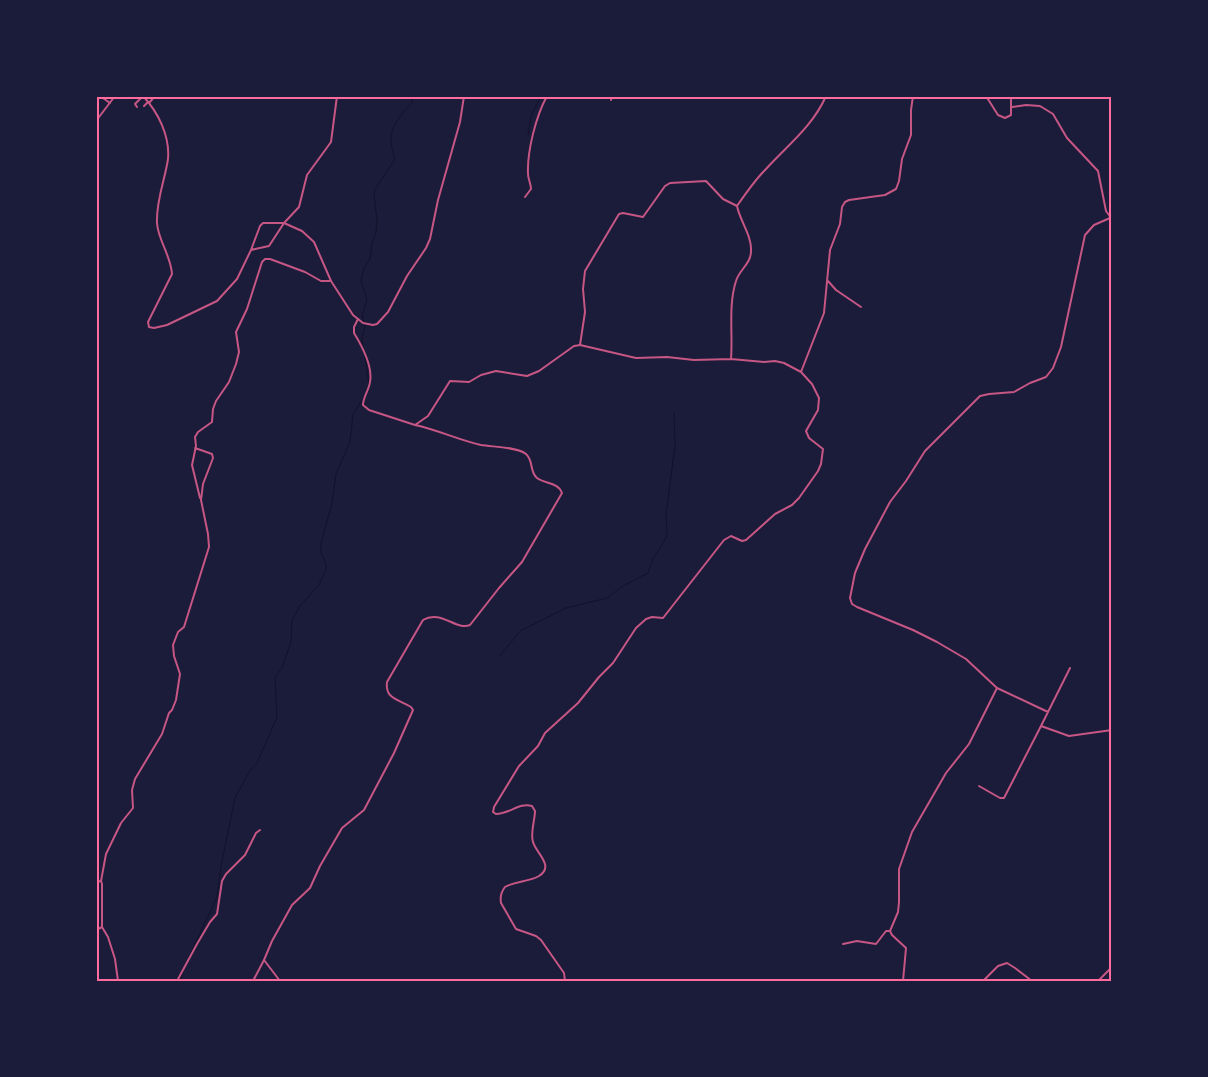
<svg xmlns="http://www.w3.org/2000/svg" width="1208" height="1077" viewBox="0 0 1208 1077" font-family="'Varela Round',sans-serif">
<style>
.lines{fill:none;stroke-linecap:round;stroke-linejoin:round}
.stream{stroke:#12122b;stroke-width:1}
.minor{stroke:#c65784;stroke-width:2}
.tertiary{stroke:#c65784;stroke-width:2}
.neatline{fill:none;stroke:#ff6b9d;stroke-width:2}
</style>
<rect width="100%" height="100%" fill="#1b1b3a"/>
<g class="lines">
<path class="stream" d="M528 135 531 116 541 96
M363 347 362 338 365 327 362 316 367 299 361 281 364 268 370 259 372 243 376 232 377 220 374 194 375 189 394 161C395 154 391 148 391 141 390 127 402 113 412 103V96
M365 356 369 384
M500 656 520 631 566 608 607 598 623 586 648 573 652 561 667 536 666 514 675 446 674 413
M189 957 217 897 221 866 235 798 249 772 257 763 277 717 275 677 282 668 291 642 292 620 300 606 319 585 326 570V564L321 553V543L332 503 336 474 350 442 353 414 364 397
M180 981 184 970"/>
<path class="minor" d="M100 96 110 103
M580 96 586 98 591 96
M986 96 998 115 1005 118 1011 115V96
M611 100 612 96
M149 103 155 96
M144 106 148 102
M137 107 135 104 143 96
M1012 107 1026 105 1040 106 1053 114 1067 138 1098 171 1106 211 1112 219
M525 197 531 189C531 184 528 179 528 174 527 151 536 116 547 96
M1110 218 1094 225 1085 235 1061 347 1053 368 1046 377 1030 383 1014 392 989 394 980 396 925 451 906 481 890 502 865 549 855 573 850 598 852 604 857 607 913 630 937 642 966 659 997 688 1048 712 1041 726 1069 736 1112 730
M284 223 299 207 307 175 331 142 337 96
M828 281 836 290 861 307
M358 319 354 327V333C362 346 373 366 370 382 369 390 363 397 363 405L369 410 415 425 428 416 450 381 469 382 481 375 496 371 527 376 539 371 574 346 580 345 636 358 667 357 694 360 731 359 764 362 775 361 784 363 801 372 812 384 819 398 818 410 806 431 809 438 823 449 821 464 818 471 799 498 792 505 775 514 746 540 742 541 731 536 724 540 663 618 652 617 646 619 636 628 613 663 599 677 578 703 545 733 538 746 519 766 494 807 493 812 496 814C510 814 519 802 532 806L535 811C535 820 530 833 533 842 536 853 555 866 539 876 529 882 515 881 505 887 501 892 500 897 501 903L516 929 536 936 541 940 564 973 565 981
M580 345 585 312 583 289 585 271 619 214 623 213 643 217 665 186 670 183 706 181 723 199 737 206
M731 359C733 334 728 306 736 281 739 270 751 264 751 251 752 236 740 221 737 206 746 193 755 180 766 169 787 146 813 126 826 96
M801 372 824 313 830 250 840 224 842 207 845 202 849 200 885 195 896 189 899 181 902 159 911 135V110L913 96
M200 498 192 465 196 446 195 437 198 432 212 422 213 409 216 401 229 382 236 364 239 352 236 332 247 309 262 262 265 259H270L305 272 321 281H331
M1048 712 1070 668
M979 786 1000 798H1004L1041 726
M101 881 106 854 121 823 133 808 132 790 135 779 162 734 169 713 172 710 176 700 180 674 174 656 173 645 178 632 184 627 209 547 208 534 201 500 203 484 213 458 212 454 195 448
M96 882 101 881 102 884V927L108 937 115 959 118 981
M96 930 102 927
M843 944 857 941 876 944 886 931H890
M264 960 272 941 292 905 310 888 320 866 342 828 364 810 394 753 413 710 411 707C398 699 385 699 387 682L423 620C441 609 456 631 470 625L499 588 522 562 562 493C558 482 545 484 537 478 529 471 534 461 526 454 518 447 493 447 481 445 459 440 438 430 415 425
M177 981 197 944 210 922 217 914 222 881 226 874 245 855 256 833 260 830
M253 981 264 960 280 981
M903 981 906 948 892 935 890 931 898 912 899 902V869L912 832 946 773 969 744 997 688
M983 981 998 966 1007 963 1015 968 1032 981
M1098 981 1112 967"/>
<path class="tertiary" d="M143 96C158 112 170 136 168 159 165 180 156 200 157 223 158 240 171 256 172 274L148 322 149 327 154 328 167 325 217 301 237 279 251 250 269 246 284 223 302 231 314 242 331 281 353 315 363 323 373 325 377 324 388 312 407 276 426 248 430 239 438 200 460 122 464 96
M96 121 115 96
M251 250 260 226 263 223H284"/>
</g>
<rect width="1208" height="1077" fill="none" stroke="#1b1b3a" stroke-width="195"/>
<rect x="98" y="98" width="1012" height="882" class="neatline"/>
</svg>
